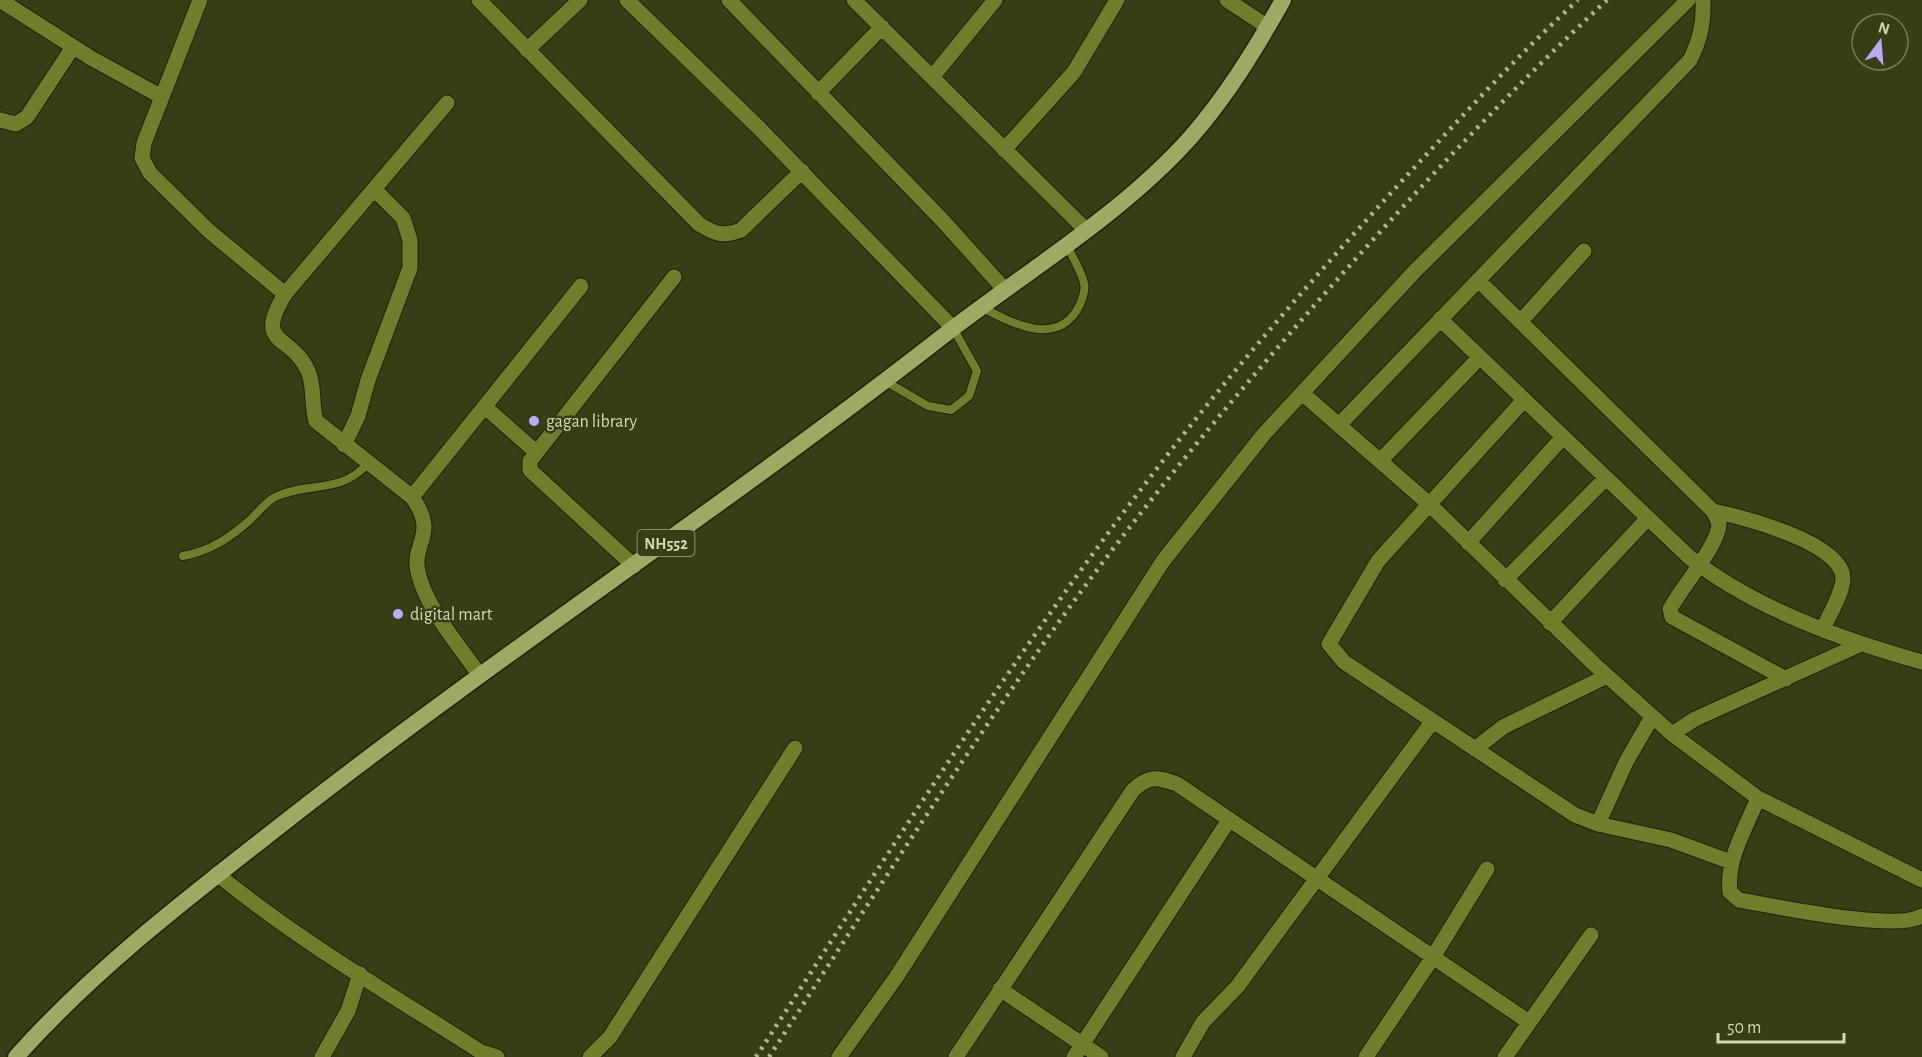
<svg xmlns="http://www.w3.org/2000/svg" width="1922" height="1057" viewBox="0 0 1922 1057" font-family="'Alegreya Sans',sans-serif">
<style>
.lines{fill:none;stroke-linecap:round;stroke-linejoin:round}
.service-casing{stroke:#1f230a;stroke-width:10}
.minor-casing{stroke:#1f230a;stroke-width:17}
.trunk-casing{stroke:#1f230a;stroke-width:19}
.service{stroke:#717c2d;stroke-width:8}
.minor{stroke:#717c2d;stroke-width:15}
.trunk{stroke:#9eaa64;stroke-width:16}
.rail{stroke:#b0b790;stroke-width:4.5;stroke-dasharray:3 6;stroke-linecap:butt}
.poi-dot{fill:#bea9f5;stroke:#373d14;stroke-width:2}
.labels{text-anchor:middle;stroke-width:5;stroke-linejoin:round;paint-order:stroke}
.shield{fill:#373d14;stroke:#a3aa83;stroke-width:1.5}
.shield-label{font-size:16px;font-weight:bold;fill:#d1d8b2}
.poi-label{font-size:18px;fill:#d1d8b2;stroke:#373d14;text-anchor:start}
</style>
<rect width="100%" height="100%" fill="#373d14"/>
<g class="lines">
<g class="service-casing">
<path id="service" d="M981 307C1010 322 1054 347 1077 310 1081 304 1086 290 1084 283 1081 270 1072 257 1067 245
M885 381 928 406 951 410 969 396 977 371 953 328
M183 556C210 551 230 538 251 519 258 512 266 502 275 497 309 481 341 495 368 463"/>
</g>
<g class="minor-casing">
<path id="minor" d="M0 0 91 58 162 97
M200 0 144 143 142 158 150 173 209 231 285 294
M479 0 699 224C715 234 723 237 741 230L802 171
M627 0 757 126 953 328
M729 0 944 222 1005 290
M854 0 1086 230
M1227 0 1268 27
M527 50 580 0
M933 76 995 0
M818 93 882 27
M447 103 285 294C253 347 291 333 308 371 315 386 311 405 316 421L412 497C440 536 409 543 419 576 429 612 459 645 480 676
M0 120 16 124 27 117 73 47
M1004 150 1074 72 1117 0
M1478 280 1713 511C1715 515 1718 520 1719 524 1719 544 1680 590 1670 609L1672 617 1786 679
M1440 319 1689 557C1755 609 1843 640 1922 662
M1521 321 1584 251
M1302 393 1428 503 1594 664 1672 734 1758 798 1922 880
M1524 400 1378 561 1329 644 1344 662 1575 815 1598 824 1671 840 1731 862
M485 407 536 452
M1339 425 1690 60C1700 40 1704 23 1703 0
M344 445 358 416 368 380 410 268V240L403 218 374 189
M1380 461 1480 357
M412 497 581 286
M1713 511C1741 517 1842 542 1843 578 1843 593 1829 615 1823 629
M1468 543 1563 437
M634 566 530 470V461L674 277
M1505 580 1606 478
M1550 623 1648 518
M1672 734 1695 719 1859 645
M1475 749 1503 727 1607 676
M1758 798C1746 828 1726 859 1730 892L1739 900C1775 906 1895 932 1922 916
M1598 824 1626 762 1652 717
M217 874C299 941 392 995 481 1052L497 1057
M1000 989 1101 1057
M322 1057 348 1011 360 974
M590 1057 610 1037 795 748
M839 1057 897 976 1163 561 1264 434 1415 271 1688 0
M956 1057 1133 790C1150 775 1156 777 1177 784L1529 1022
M1074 1057 1229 820
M1183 1057 1203 1022 1237 987 1432 722
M1366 1057 1433 957 1487 869
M1505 1057 1591 935"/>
</g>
<g class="trunk-casing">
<path id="trunk" d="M16 1057C100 963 201 888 299 811 510 647 733 500 943 336 1025 272 1120 216 1190 138 1227 96 1256 48 1283 0"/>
</g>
<use href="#service" class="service"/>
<use href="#minor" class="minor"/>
<use href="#trunk" class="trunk"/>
<path class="rail" d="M756 1057C881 865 1003 670 1142 488 1225 378 1320 270 1413 169 1466 112 1520 53 1578 0
M769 1057C861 915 953 771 1051 633 1134 516 1226 406 1320 299 1411 196 1506 94 1607 0"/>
</g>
<g class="poi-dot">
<circle cx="534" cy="421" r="6"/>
<circle cx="398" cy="614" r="6"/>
</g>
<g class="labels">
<rect class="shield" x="637.5" y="530" width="57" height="26" rx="4.5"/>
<g class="shield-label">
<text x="666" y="549">NH552</text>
</g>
<g class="poi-label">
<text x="546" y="427">gagan library</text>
<text x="410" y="620">digital mart</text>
</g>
</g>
<g transform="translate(1880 42) rotate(16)"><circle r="28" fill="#373d14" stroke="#757b53" stroke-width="1.5"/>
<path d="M0-4.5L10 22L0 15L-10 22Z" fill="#bea9f5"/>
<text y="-9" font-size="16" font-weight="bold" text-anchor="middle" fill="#d1d8b2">N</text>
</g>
<path d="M1718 1033v9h126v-9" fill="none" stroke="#d1d8b2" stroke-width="3"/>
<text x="1727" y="1033" font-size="18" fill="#d1d8b2" stroke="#373d14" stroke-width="4.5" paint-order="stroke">50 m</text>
</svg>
